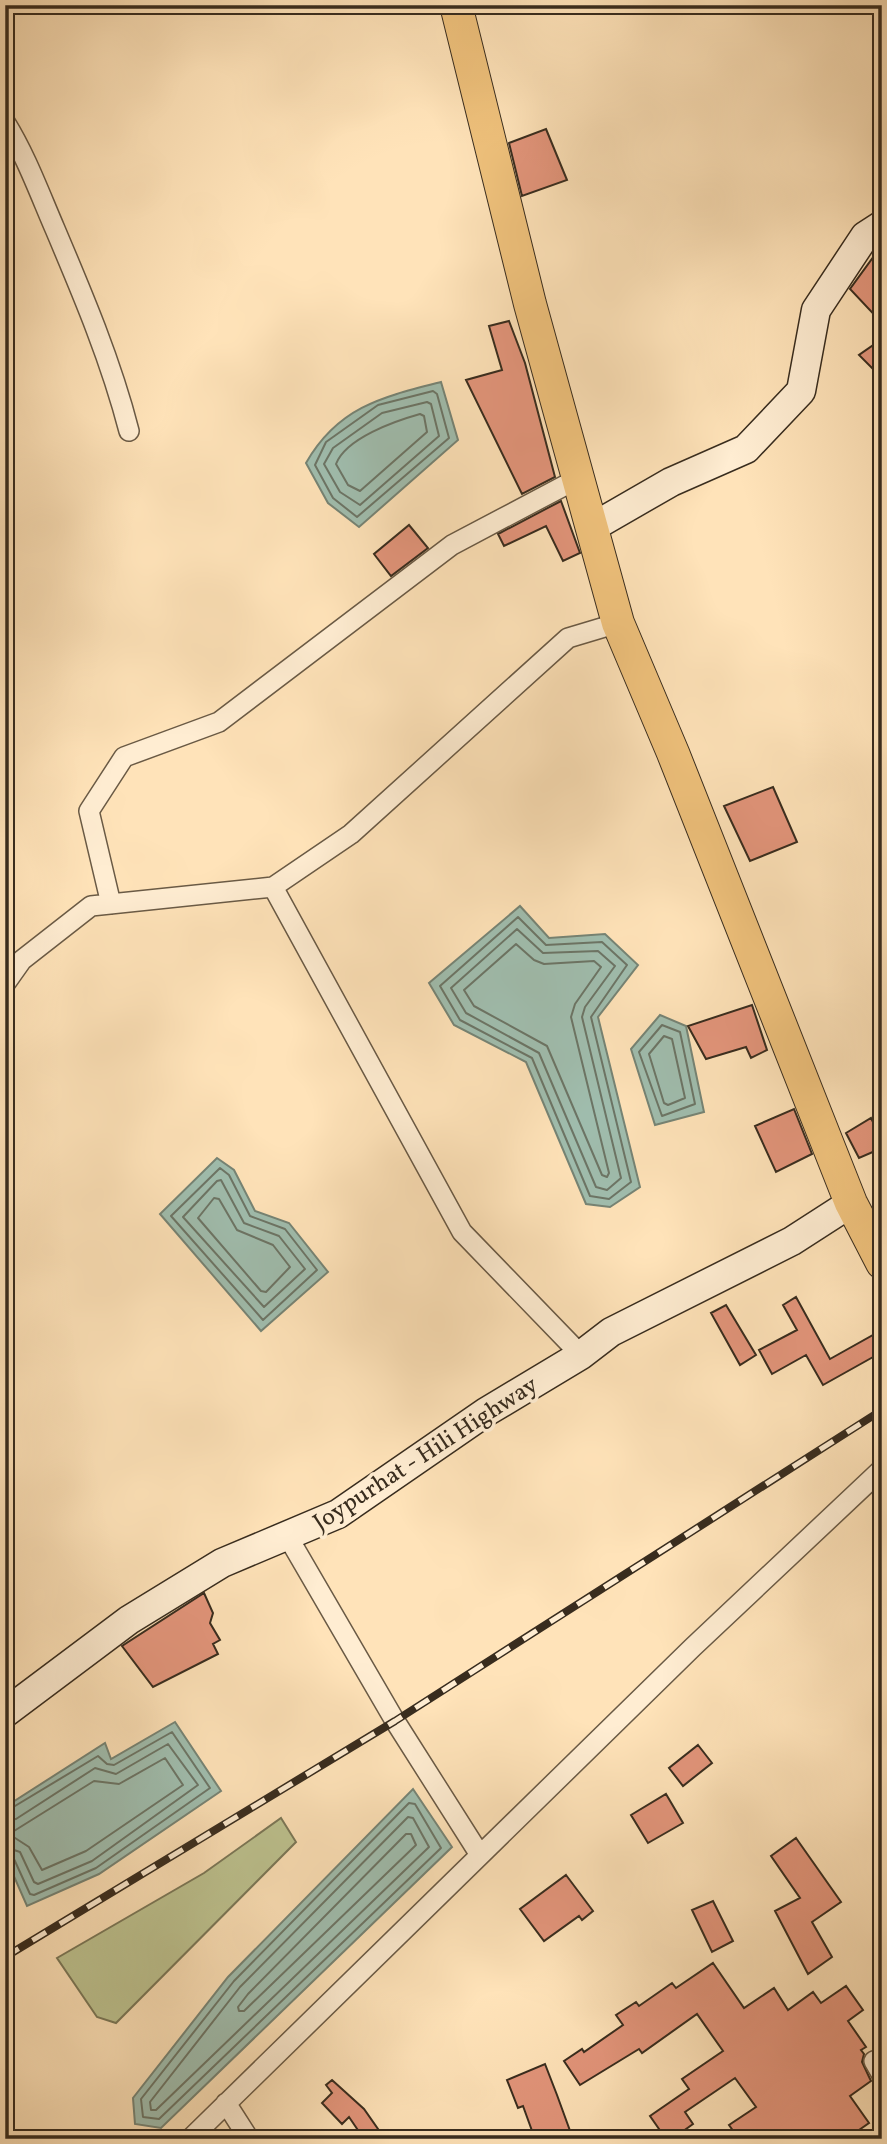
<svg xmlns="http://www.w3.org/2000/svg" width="887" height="2144" viewBox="0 0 887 2144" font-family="Vollkorn,serif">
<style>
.green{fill:#bec491;stroke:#7b7858;stroke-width:2}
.water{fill:#a0beaf;stroke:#768475;stroke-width:2}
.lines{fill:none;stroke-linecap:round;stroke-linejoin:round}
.shore{stroke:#6c7566;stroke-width:2}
.building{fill:#e3957b;stroke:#382c1e;stroke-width:2}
.minor-casing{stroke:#6a5a45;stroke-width:22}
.secondary-casing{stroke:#382c1e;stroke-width:31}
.primary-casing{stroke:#382c1e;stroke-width:34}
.minor{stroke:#ffedd2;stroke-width:19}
.secondary{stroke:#ffedd2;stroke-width:28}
.primary{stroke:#f0c27c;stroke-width:32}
.rail-casing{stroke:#382c1e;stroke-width:8}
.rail{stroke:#ffedd2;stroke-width:5;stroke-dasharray:16;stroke-linecap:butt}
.labels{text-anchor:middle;stroke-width:7;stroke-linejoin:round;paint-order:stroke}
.street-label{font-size:24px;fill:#382c1e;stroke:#ffedd2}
</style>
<rect width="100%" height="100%" fill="#ffe3b9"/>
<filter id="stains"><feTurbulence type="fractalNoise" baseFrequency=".00286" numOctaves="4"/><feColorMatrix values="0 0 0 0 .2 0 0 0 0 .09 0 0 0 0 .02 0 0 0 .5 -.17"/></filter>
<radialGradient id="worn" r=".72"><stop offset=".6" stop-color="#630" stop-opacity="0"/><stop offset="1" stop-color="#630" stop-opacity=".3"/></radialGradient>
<path class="green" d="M281 1818 296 1842 116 2023 97 2017 57 1958 204 1873Z"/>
<path class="water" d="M441 382 458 440 359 527 328 503 306 463C338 407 382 397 441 382Z
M520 906 549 938 605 934 638 965 598 1017 640 1187 610 1207 586 1204 526 1062 454 1025 429 983Z
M660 1015 686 1026 704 1112 655 1125 631 1049Z
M217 1158 234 1170 255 1211 289 1223 328 1272 261 1331 160 1214Z
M175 1722 221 1791 99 1874 27 1906 5 1856V1807L105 1743 111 1759Z
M413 1789 452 1847 161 2128 135 2124 133 2098 228 1977Z"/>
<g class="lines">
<path class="shore" d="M433 391 437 394 449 438 357 517 333 498 315 465 326 442 378 405Z
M427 402 431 404 439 436 360 505 340 492 324 464 333 448 382 413Z
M420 414 424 416 427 432 360 491 348 485 336 464C346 438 395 421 420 414Z
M518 917 546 945 602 942 627 965 591 1017 631 1182 609 1199 590 1196 532 1058 460 1020 440 986Z
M517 929 543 953 598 951 615 966 585 1007 582 1017 621 1178 607 1190 596 1187 539 1053 466 1013 451 988Z
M516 944 534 960 544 964 594 961 601 967 575 1004 571 1017 609 1173 607 1177 602 1175 547 1046 474 1006 464 990Z
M662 1025 680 1032 695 1104 662 1116 639 1052Z
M664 1036 672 1039 685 1098 668 1105 664 1103 649 1054Z
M220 1168 229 1175 250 1216 285 1229 317 1270 263 1320 171 1216Z
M221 1180 244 1223 279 1236 305 1269 264 1307 183 1217 217 1181Z
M214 1198 219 1199 237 1230 273 1245 290 1267 266 1292 261 1291 198 1218Z
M165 1758 183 1785 86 1851 42 1870 29 1847 12 1836 14 1831 94 1781 119 1784Z
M409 1803 415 1804 441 1848 159 2119 143 2117 141 2099 234 1981Z
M5 1812 98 1756 107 1764 114 1765 172 1732 210 1788 96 1868 34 1895 30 1894 14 1859 5 1856
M408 1817 413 1818 429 1847 156 2110H151L150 2102 240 1987Z
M5 1821 16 1819 95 1768 116 1774 168 1744 198 1785 92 1861 38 1884 34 1882 20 1852 5 1847
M406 1834H411L416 1845 244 2011H239L238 2007 248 1994Z"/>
</g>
<path class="building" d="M546 129 567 180 522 196 509 143Z
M882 245V323L850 289Z
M509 321 525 363 555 477 522 494 466 380 502 370 489 326Z
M882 339V378L859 355Z
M561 501 580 553 563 561 546 526 504 546 498 534Z
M409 525 428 548 391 576 374 554Z
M773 787 797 842 750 861 724 806Z
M752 1005 767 1050 751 1058 746 1047 706 1059 688 1026Z
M794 1109 812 1154 776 1172 755 1126Z
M871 1118 882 1140V1148L859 1158 846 1133Z
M796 1297 830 1359 882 1330V1352L823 1385 806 1355 772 1374 759 1350 797 1330 783 1305Z
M726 1305 756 1355 740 1365 711 1313Z
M204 1593 213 1613 210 1623 220 1640 213 1644 218 1654 153 1687 122 1646Z
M698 1745 712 1763 683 1786 669 1768Z
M666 1794 683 1823 648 1843 631 1815Z
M796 1838 841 1902 812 1922 832 1957 808 1974 775 1911 800 1898 771 1856Z
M566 1875 593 1911 582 1920 579 1916 544 1941 520 1909Z
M713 1901 733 1941 712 1952 692 1910Z
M713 1963 744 2008 774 1988 788 2010 813 1992 821 2003 846 1986 863 2010 848 2021 866 2047 861 2050 864 2054 862 2062 871 2081 850 2096 869 2123 846 2139H739L729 2125 756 2107 735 2078 685 2112 693 2124 672 2139H666L650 2116 689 2089 682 2079 723 2051 697 2014 642 2053 639 2049 580 2085 564 2061 582 2049 584 2052 623 2025 616 2015 636 2002 639 2006 672 1983 676 1988Z
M545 2064 557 2095 573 2139H535L523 2106 518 2108 507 2080Z
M332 2080 364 2109 385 2139H364L349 2117 342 2124 322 2103 332 2093 326 2085Z"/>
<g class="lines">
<g class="minor-casing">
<path id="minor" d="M5 122C26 156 39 192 55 229 83 295 111 361 129 431
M273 887 462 1232 581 1355
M111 904 89 811 124 757 219 722 452 545 577 479
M5 984 22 960 91 906 273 887 351 834 568 638 618 623
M288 1537 395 1721 480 1855
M874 2061 882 2075
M226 2103 249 2139
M190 2139 693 1647 882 1469"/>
</g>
<g class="secondary-casing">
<path id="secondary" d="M591 528 671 482 746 449 801 391 816 310 865 236 882 225
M5 1713 129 1620 222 1563 338 1514 486 1412 581 1355 611 1332 792 1241 851 1203"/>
</g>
<g class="primary-casing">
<path id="primary" d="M456 5 530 304 618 623 673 753 851 1203 882 1263"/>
</g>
<use href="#minor" class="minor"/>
<use href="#secondary" class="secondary"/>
<use href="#primary" class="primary"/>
<g class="rail-casing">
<path id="rail" d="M5 1957 395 1721 882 1410"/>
</g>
<use href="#rail" class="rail"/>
</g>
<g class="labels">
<g class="street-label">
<text transform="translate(425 1453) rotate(-33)" y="8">Joypurhat - Hili Highway</text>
</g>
</g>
<rect width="887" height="2144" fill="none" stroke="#ffe3b9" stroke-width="28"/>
<rect x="7" y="7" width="873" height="2130" fill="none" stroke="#382c1e" stroke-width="3.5"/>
<rect x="14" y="14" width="859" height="2116" fill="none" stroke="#382c1e" stroke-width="2"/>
<rect width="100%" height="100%" filter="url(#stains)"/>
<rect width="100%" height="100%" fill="url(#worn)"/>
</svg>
